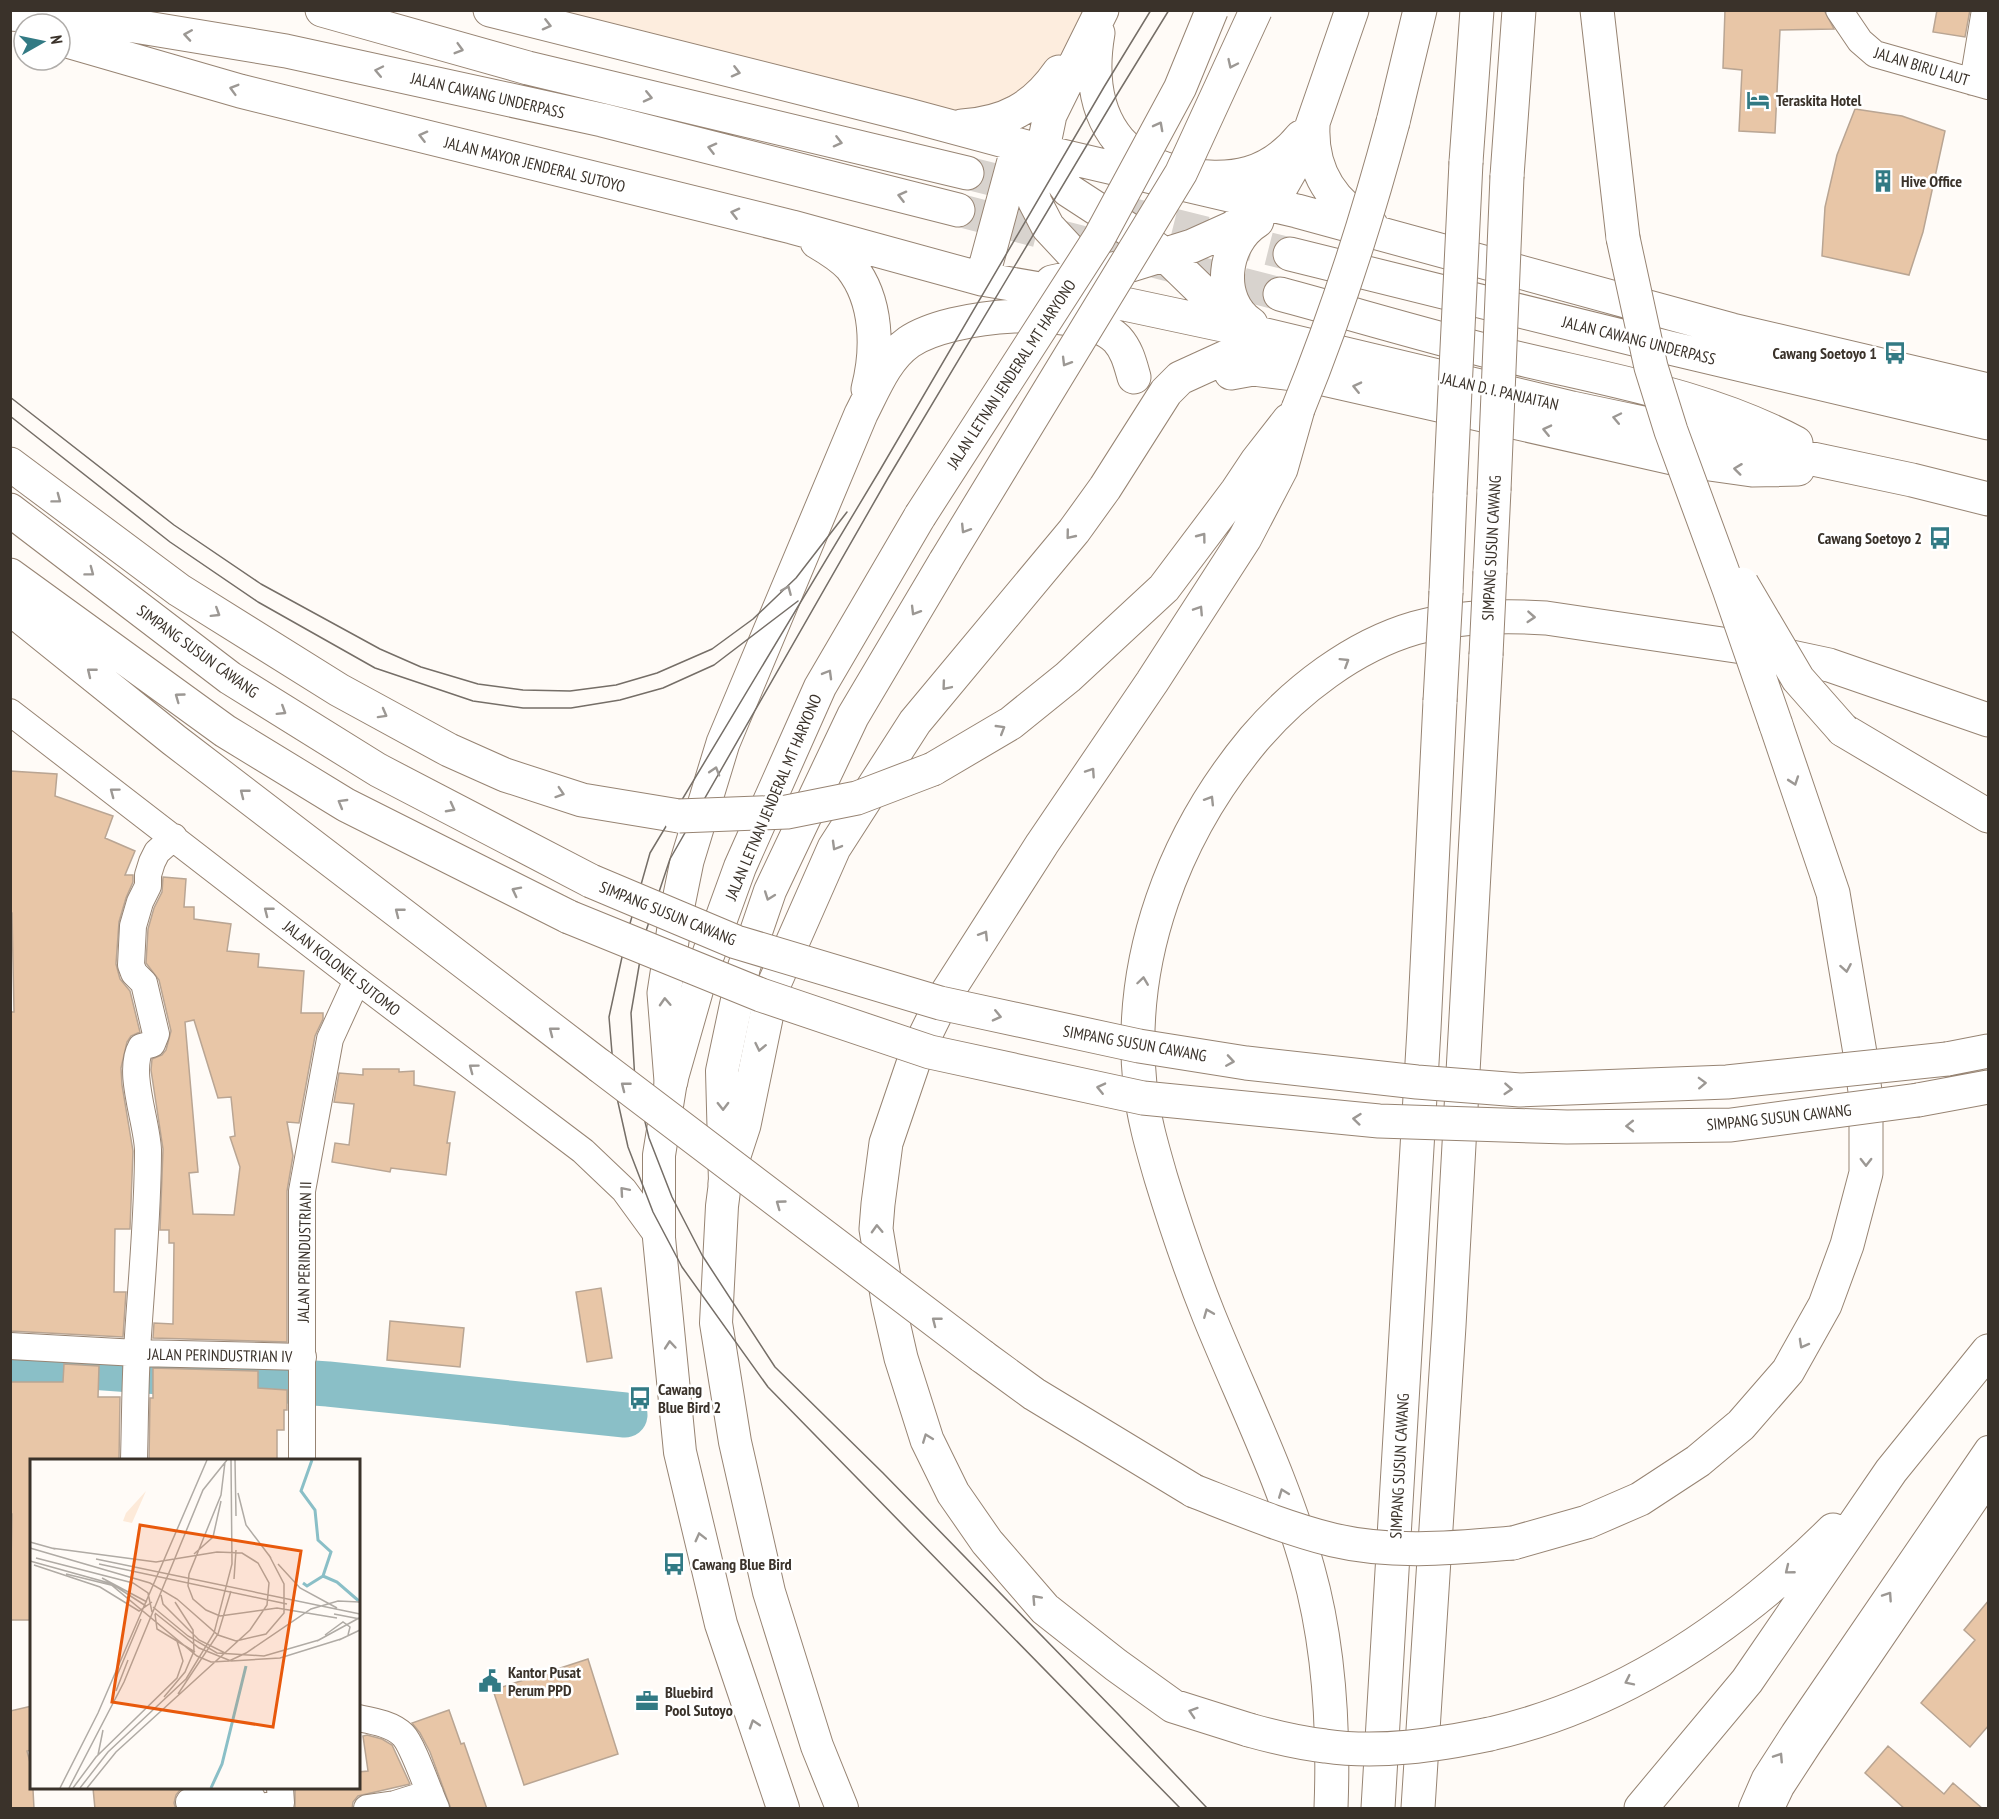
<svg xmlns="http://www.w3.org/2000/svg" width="1999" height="1819" viewBox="0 0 1999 1819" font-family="'PT Sans Narrow',sans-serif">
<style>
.built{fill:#fdedde}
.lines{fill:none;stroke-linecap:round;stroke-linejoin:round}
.river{stroke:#8abfc7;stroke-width:45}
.building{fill:#e8c6a7;stroke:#b9a593;stroke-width:1.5;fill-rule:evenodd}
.highway-tunnel{stroke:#d8d3ce;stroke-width:33;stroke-dasharray:33 16;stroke-linecap:butt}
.minor-casing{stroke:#978473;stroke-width:28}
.major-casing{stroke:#978473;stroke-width:34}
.highway-casing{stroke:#978473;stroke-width:35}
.minor{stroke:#fff;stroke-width:26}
.major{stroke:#fff;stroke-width:32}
.highway{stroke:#fff;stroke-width:33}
.tram{stroke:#756e67;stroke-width:1.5}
.major-bridge-casing{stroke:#978473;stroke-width:34;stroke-linecap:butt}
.highway-bridge-casing{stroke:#978473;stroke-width:35;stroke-linecap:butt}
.major-bridge{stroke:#fff;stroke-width:32}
.highway-bridge{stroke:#fff;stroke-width:33}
.oneway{stroke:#9c9894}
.labels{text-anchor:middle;stroke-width:5;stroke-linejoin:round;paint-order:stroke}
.street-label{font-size:16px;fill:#3a322a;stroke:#fff}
.poi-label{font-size:16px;font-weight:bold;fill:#3a322a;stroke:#fff;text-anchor:start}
.inset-river{fill:none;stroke:#8abfc7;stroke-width:3}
.inset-road{fill:none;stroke:#b0aba5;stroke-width:1.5}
.view{fill:#e8590c;fill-opacity:0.15;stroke:#e8590c;stroke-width:3}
.inset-edge{fill:none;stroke:#3a322a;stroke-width:3}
</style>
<rect width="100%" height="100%" fill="#fffbf7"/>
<path class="built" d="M490 11H1102L1049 87 990 122Z"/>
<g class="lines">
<path class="river" d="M10 1363H35L328 1384 625 1415"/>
</g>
<path class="building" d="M1725 10H1824L1834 29 1780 30 1775 133 1739 131 1742 70 1723 68Z
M1937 10H1970L1965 37 1933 32Z
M1855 109 1902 116 1945 131 1923 232 1909 275 1822 256 1825 207 1837 155Z
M10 771 57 774 55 796 113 816 105 838 135 851 125 875H133V882L126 898 119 922 116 964 120 979 130 991 140 1032 131 1036 127 1042 121 1068 122 1085 133 1151 130 1229H115L114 1292H126L123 1337 10 1331V1012H14L12 913H10Z
M163 877 186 879 184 907H194V919L231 924 227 951 259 954 258 967 304 971 301 1013H323V1019L315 1036 299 1123 287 1122 293 1156 287 1191V1342L153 1338 154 1323 173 1324 174 1243H169V1230H160L163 1149 151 1070 152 1059 162 1055 166 1050 171 1031 159 980 146 963 148 929 154 908 162 892ZM194 1020 218 1098 231 1097 235 1136 230 1137 240 1167 234 1215 193 1214 189 1173 198 1172 185 1022Z
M363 1069H399V1072L414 1071V1085L455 1092 447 1143H450L446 1175 391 1168 390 1172 332 1162 335 1143 349 1145 354 1104 334 1102 339 1073 363 1075Z
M601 1288 612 1358 587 1362 576 1292Z
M390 1321 464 1328 460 1367 387 1360Z
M64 1364 99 1366 98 1397H120L119 1461H32V1620H10L12 1514H11L10 1382H63Z
M153 1368 258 1371V1388L287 1390V1410H284V1430H277V1461H149L150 1398H153Z
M1989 1600V1725L1970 1747 1921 1703 1975 1640 1964 1630Z
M588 1659 618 1754 524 1785 493 1690Z
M32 1706V1750L27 1751 32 1770 34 1809H10V1711Z
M449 1710 461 1744 464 1743 487 1809H451L430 1752 420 1733 412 1723Z
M367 1735 382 1739 392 1745 410 1784 358 1796 353 1802 352 1809H295V1788H358V1772L368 1771 363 1736Z
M1888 1746 1944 1794 1953 1783 1983 1809H1905L1865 1773Z
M93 1788H186L180 1790 176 1795 174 1803 176 1809H95Z"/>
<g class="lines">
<path class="highway-tunnel" d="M967 173 1035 190
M958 210 1280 294
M1126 213 1290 254"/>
<g class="minor-casing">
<path id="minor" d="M1839 10 1860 41 1875 54 1988 86
M1973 82 1985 10
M10 712 357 980 583 1151 624 1190 659 1238
M10 1346 137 1353 303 1357
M134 1460C135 1424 135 1387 137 1351 141 1284 148 1217 148 1150 147 1121 127 1072 141 1047L152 1044 156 1034 144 983 134 973 131 965 133 926 140 902 148 886V875L152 862 157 852 174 837
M302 1460V1191L330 1039 357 980
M358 1718C373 1721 392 1724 403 1735 413 1745 429 1793 436 1808
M189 1802 248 1796 252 1798 254 1808H256
M258 1808 281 1803 280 1788
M367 1808 395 1804 430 1793
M1752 1808 1765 1778 1794 1733 1988 1449
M1771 1808 1781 1787 1809 1744 1988 1481"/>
</g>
<g class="major-casing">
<path id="major" d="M783 1808 721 1624 680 1452 659 1238V1155L671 1081 703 969 740 867 820 687 920 516
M842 1808 817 1746 769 1592 735 1442 716 1323 722 1206 725 1183 722 1071 744 967 770 891 853 716 945 561"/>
</g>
<g class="highway-casing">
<path id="highway" d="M322 10 528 68 967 173
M490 10 908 115 1045 152 1297 211 1732 330 1988 390
M1102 10 1050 115 1045 139 1048 162 1068 190 1134 233 1165 255 1201 290 1232 327
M1597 10 1623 238
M10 14 98 20 286 51 602 120 958 210
M1098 33C1092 68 1093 104 1114 134 1139 171 1208 185 1249 173 1270 167 1287 154 1301 137
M60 39 240 91 792 227 982 279 1115 302 1232 327 1572 408 1912 480 1988 499
M1393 122 1420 10
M962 126C1005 123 1034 108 1059 72
M1313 126C1311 171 1332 204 1371 225
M1019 145 1035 202 1048 227 1101 284
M1466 162 1477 10
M1507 176 1519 10
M817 242C829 249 841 256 851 267 878 301 878 350 868 389
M1290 254 1670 348 1988 423
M982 279 1018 146
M1052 282 1131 265 1192 246 1232 228 1267 204 1281 187 1306 143 1352 10
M1280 294C1354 314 1427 336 1500 354 1601 379 1704 394 1796 443
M1251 324C1215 300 1223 242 1257 221
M1231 373 1253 369 1310 376 1681 460 1752 470 1798 469
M10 464 179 590 339 690 449 750 505 775 582 800 679 816
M10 510 230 678 378 770 591 881
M1490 572 1494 490
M10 575 225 731 346 805 569 917
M1446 592 1450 494
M10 608 174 740 600 1066
M1843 730 1988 816
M933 769 1011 723 1068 677 1164 588 1237 491 1257 461 1289 420
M1947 1059 1988 1051
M671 1081 664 993 676 915 687 861 723 743 861 414C874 389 885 359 909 342 950 314 1079 302 1117 339 1127 350 1130 363 1134 377
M1918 1100 1988 1087
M725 1183 744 1125 770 999 775 982 834 848 915 722 1074 531 1105 488 1166 392 1180 378 1226 357 1247 351 1287 345
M982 1356 1034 1394 1194 1491
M1513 1543 1587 1522 1640 1499 1698 1461 1741 1425 1788 1371 1825 1305 1847 1245 1866 1173V1099L1860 1053 1833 893 1776 725
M1249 1730 1173 1706 1116 1665 1045 1609 987 1542 953 1493 927 1440 901 1358 888 1301 876 1229 878 1204 886 1143 917 1052 943 999 1042 844 1152 682 1245 538 1281 469 1298 409
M1490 1734C1622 1704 1738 1624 1833 1530
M1331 1808C1334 1728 1330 1647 1308 1569 1284 1481 1243 1400 1209 1316 1191 1271 1175 1224 1161 1178 1152 1147 1143 1116 1140 1085 1127 958 1174 835 1254 739 1295 691 1353 646 1415 628 1458 616 1502 615 1546 618L1749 648 1829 665 1988 720
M1378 1808 1424 1029 1440 701
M1418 1808 1449 1326 1486 655
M1641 1808 1747 1681 1891 1471 1988 1351"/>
</g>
<use href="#minor" class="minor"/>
<use href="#major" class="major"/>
<use href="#highway" class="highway"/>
<path class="tram" d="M1151 10 1104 87 880 470 650 853 627 934 609 1017 615 1089 628 1147 653 1212 682 1267 768 1387 1180 1808
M1169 10 1118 93 888 478 670 859 644 937 631 1013 635 1081 649 1138 672 1197 702 1255 775 1367 883 1473 1119 1715 1207 1808
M10 397 174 525 261 584 380 649 421 667 478 684 523 690 570 691 616 685 657 673 712 649 753 619 796 578 847 512
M10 416 170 542 258 602 375 668 473 701 523 708H571L620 700 663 688 714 665 798 601"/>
<g class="major-bridge-casing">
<path id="major-bridge" d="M920 516 1099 238 1180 88 1212 10
M945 561 1181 173 1256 10"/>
</g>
<g class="highway-bridge-casing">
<path id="highway-bridge" d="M1623 238 1651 367 1671 431 1729 589 1776 725
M1298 409C1336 316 1367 219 1393 122
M1494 490 1507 176
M1450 494 1466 162
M1742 584 1798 679 1843 730
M1486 655 1490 572
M1440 701 1446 592
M679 816 787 812 857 798 933 769
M591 881 736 942 940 1003 1139 1046 1246 1063 1417 1082 1520 1090 1727 1082 1947 1059
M569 917 761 995 930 1052 1143 1098 1379 1121 1567 1127 1731 1125 1918 1100
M600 1066 982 1356
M1194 1491C1240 1509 1285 1528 1333 1540 1392 1554 1453 1548 1513 1543
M1249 1730C1274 1737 1299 1743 1325 1746 1380 1754 1436 1745 1490 1734"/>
</g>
<use href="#major-bridge" class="major-bridge"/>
<use href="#highway-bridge" class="highway-bridge"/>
</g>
<defs><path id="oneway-chevron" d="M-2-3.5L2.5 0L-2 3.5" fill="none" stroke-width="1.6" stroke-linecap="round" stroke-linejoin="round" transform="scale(1.5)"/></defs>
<g class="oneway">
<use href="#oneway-chevron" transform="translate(547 25) rotate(14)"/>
<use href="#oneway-chevron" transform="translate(188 35) rotate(-171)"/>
<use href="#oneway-chevron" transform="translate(459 49) rotate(16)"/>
<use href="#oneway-chevron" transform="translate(1232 64) rotate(115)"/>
<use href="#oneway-chevron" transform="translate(379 71) rotate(-168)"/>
<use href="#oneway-chevron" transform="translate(736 72) rotate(14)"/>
<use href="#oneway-chevron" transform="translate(234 89) rotate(-164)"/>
<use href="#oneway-chevron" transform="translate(648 97) rotate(13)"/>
<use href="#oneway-chevron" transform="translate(1159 126) rotate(-62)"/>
<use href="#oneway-chevron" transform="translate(423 136) rotate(-166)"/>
<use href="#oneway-chevron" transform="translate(838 142) rotate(14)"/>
<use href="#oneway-chevron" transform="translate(712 148) rotate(-166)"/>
<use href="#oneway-chevron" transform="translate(902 196) rotate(-166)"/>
<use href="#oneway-chevron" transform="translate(735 213) rotate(-166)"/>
<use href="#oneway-chevron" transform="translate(1066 362) rotate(121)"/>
<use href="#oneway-chevron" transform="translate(1357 387) rotate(-167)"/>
<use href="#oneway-chevron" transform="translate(1617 418) rotate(-168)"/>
<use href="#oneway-chevron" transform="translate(1547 430) rotate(-167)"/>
<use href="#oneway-chevron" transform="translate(1738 469) rotate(-173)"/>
<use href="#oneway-chevron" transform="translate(57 499) rotate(37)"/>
<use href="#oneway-chevron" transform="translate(965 529) rotate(122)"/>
<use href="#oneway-chevron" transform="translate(1070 535) rotate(129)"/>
<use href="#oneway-chevron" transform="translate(1202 537) rotate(-53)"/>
<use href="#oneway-chevron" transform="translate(90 572) rotate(37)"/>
<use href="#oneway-chevron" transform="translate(787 590) rotate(-67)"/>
<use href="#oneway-chevron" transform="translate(1199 610) rotate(-57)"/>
<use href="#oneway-chevron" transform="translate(915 611) rotate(121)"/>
<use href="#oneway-chevron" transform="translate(216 613) rotate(32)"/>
<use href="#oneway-chevron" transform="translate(1531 617) rotate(4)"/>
<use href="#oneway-chevron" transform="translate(1345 662) rotate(-32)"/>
<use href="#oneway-chevron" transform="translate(91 672) rotate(-141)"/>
<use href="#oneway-chevron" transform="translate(828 674) rotate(-60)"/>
<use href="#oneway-chevron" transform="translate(946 686) rotate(130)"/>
<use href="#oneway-chevron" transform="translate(179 697) rotate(-144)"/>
<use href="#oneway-chevron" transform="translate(282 711) rotate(32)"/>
<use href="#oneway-chevron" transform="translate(383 714) rotate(29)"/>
<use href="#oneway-chevron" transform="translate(1001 729) rotate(-31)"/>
<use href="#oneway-chevron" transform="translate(715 771) rotate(-73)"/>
<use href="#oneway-chevron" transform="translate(1091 772) rotate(-56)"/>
<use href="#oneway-chevron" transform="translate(1794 781) rotate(71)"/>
<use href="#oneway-chevron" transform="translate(114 792) rotate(-143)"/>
<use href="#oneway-chevron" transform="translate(244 793) rotate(-142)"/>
<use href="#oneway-chevron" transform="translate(560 793) rotate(18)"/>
<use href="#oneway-chevron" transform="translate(1210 800) rotate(-58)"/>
<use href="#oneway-chevron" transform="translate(342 803) rotate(-150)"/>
<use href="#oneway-chevron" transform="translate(451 808) rotate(28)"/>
<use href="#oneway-chevron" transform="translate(836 846) rotate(120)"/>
<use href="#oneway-chevron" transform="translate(516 891) rotate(-153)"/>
<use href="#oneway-chevron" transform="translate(769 896) rotate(110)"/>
<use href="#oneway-chevron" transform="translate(268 911) rotate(-142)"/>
<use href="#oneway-chevron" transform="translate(399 912) rotate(-142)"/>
<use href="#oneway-chevron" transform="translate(984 935) rotate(-58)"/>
<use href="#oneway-chevron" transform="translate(1846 968) rotate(80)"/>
<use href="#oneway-chevron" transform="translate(1143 981) rotate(-82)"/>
<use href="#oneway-chevron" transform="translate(665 1002) rotate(-93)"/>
<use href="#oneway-chevron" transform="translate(997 1016) rotate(13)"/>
<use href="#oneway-chevron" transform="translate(553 1031) rotate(-142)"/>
<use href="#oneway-chevron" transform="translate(760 1047) rotate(102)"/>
<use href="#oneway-chevron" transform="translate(1230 1061) rotate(9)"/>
<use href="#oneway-chevron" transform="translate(473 1068) rotate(-143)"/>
<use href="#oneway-chevron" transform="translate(1702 1083) rotate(-2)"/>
<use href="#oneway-chevron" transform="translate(625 1086) rotate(-142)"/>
<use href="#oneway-chevron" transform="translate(1101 1088) rotate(-167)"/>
<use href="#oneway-chevron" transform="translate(1508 1089) rotate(4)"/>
<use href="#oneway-chevron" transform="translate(723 1106) rotate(89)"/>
<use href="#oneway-chevron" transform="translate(1357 1119) rotate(-174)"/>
<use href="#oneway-chevron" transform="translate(1630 1126) rotate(179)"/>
<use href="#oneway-chevron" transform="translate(1866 1162) rotate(90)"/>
<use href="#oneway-chevron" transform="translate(624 1191) rotate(-131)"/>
<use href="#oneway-chevron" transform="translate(780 1204) rotate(-144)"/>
<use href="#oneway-chevron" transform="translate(877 1229) rotate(-92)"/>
<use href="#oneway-chevron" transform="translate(1208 1313) rotate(-112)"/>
<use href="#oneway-chevron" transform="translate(936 1321) rotate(-142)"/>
<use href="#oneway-chevron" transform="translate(1803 1344) rotate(119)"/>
<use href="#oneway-chevron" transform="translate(670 1345) rotate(-95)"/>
<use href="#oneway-chevron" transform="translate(927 1438) rotate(-111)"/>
<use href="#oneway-chevron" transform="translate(1283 1493) rotate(-111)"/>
<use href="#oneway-chevron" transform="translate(700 1537) rotate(-104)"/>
<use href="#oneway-chevron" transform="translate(1789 1570) rotate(141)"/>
<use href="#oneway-chevron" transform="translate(1888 1596) rotate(-56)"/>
<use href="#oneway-chevron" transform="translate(1036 1599) rotate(-133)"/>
<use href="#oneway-chevron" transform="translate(1629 1681) rotate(154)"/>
<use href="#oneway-chevron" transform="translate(1193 1712) rotate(-162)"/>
<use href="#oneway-chevron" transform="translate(754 1724) rotate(-108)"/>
<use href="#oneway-chevron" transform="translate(1779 1757) rotate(-57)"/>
</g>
<defs>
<g id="hotel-bare" transform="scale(1.8)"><path d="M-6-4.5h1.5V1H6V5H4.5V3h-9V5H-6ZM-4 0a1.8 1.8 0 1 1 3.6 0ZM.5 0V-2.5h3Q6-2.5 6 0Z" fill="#327a84" stroke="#fff" stroke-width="2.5" paint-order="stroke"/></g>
<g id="building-bare" transform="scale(1.8)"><path d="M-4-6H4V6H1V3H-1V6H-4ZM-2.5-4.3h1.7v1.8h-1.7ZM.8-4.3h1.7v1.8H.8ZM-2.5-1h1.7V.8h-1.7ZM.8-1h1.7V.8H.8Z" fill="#327a84" stroke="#fff" stroke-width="2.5" paint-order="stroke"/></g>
<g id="bus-bare" transform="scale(1.8)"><path d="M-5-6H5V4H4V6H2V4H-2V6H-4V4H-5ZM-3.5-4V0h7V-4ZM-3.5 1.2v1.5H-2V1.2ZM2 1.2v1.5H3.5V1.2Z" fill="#327a84" stroke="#fff" stroke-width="2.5" paint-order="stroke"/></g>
<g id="civic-bare" transform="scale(1.8)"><path d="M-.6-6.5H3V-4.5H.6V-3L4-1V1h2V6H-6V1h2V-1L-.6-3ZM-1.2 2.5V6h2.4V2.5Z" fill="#327a84" stroke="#fff" stroke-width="2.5" paint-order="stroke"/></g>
<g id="office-bare" transform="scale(1.8)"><path d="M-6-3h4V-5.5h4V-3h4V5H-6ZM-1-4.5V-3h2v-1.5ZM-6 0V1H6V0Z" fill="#327a84" stroke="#fff" stroke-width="2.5" paint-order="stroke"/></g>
</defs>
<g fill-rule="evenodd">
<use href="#hotel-bare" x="1758" y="100"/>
<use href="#building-bare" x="1883" y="181"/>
<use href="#bus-bare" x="1895" y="353"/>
<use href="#bus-bare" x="1940" y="538"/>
<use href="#bus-bare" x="640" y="1398"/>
<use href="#bus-bare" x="674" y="1564"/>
<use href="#civic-bare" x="490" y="1681"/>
<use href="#office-bare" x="647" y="1701"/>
</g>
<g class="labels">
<g class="street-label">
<text transform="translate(1922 66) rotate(17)" y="6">JALAN BIRU LAUT</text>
<text transform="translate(488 95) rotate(13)" y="6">JALAN CAWANG UNDERPASS</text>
<text transform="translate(535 164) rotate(14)" y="6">JALAN MAYOR JENDERAL SUTOYO</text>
<text transform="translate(1639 340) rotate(14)" y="6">JALAN CAWANG UNDERPASS</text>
<text transform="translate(1011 374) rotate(-57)" y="6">JALAN LETNAN JENDERAL MT HARYONO</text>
<text transform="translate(1500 391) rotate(13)" y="6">JALAN D. I. PANJAITAN</text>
<text transform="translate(1491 548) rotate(-87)" y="6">SIMPANG SUSUN CAWANG</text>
<text transform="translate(198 651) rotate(36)" y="6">SIMPANG SUSUN CAWANG</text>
<text transform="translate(773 797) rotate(-67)" y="6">JALAN LETNAN JENDERAL MT HARYONO</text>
<text transform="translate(668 913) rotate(22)" y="6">SIMPANG SUSUN CAWANG</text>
<text transform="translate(342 968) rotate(38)" y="6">JALAN KOLONEL SUTOMO</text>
<text transform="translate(1135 1043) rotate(10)" y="6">SIMPANG SUSUN CAWANG</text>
<text transform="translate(1779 1117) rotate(-6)" y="6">SIMPANG SUSUN CAWANG</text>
<text transform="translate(304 1252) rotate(-89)" y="6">JALAN PERINDUSTRIAN II</text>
<text transform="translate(220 1355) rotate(1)" y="6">JALAN PERINDUSTRIAN IV</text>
<text transform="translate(1399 1466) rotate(-87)" y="6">SIMPANG SUSUN CAWANG</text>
</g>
<g class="poi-label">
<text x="1776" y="106">Teraskita Hotel</text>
<text x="1901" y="187">Hive Office</text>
<text x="1877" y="359" text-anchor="end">Cawang Soetoyo 1</text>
<text x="1922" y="544" text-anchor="end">Cawang Soetoyo 2</text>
<text x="658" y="1395">Cawang<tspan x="658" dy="18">Blue Bird 2</tspan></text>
<text x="692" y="1570">Cawang Blue Bird</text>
<text x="508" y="1678">Kantor Pusat<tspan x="508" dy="18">Perum PPD</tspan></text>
<text x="665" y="1698">Bluebird<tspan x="665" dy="18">Pool Sutoyo</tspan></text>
</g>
</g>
<g transform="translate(30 1459)">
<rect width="330" height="330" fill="#fffbf7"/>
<path d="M116 32 102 64 93 62 96 54Z" fill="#fdead9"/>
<path class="inset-river" d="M293 117 307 123 330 143M273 124 277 127 293 117 301 93 288 81 285 51 271 32 282 1M181 329 192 305 216 207"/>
<path class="inset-road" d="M205 1 206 57M195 3 191 36 159 115 158 127 163 140 176 151 190 157 247 149 307 159M208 34 216 66 241 99M0 83 25 90M0 89 120 124 147 140 188 176 206 182 236 175 254 154V125L239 96M21 89 126 103 187 93 212 94 228 104 239 124 237 146 220 171 86 293 57 329M164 95 183 78 191 42M6 99 103 124 118 134 122 153M66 100 330 155M0 102 79 124 167 197 181 203 199 202 216 194 281 150 308 142 330 143M69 105 257 145M248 105 270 129 307 149M4 106 70 128 109 152 122 143M36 115 85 127 116 147M72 119 117 143M204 120 206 91M131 136 133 145 169 181 197 195M123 148 158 177 187 194 234 197 289 181M125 154 169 189 201 202 250 199 311 180M125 155 127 170 165 193M304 155 330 160M295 176 313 163 320 168 318 176M309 181 330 171M287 182 329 159M86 219 111 160M86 232 98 201M148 235 188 175 201 132M134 238 155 213 164 192 163 171 145 143M68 296 73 271M30 329 68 254 177 1M39 329 94 223 173 31 197 1M43 329 66 298 147 219 153 202 147 182M50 329 78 293 156 220 184 174 202 105 201 1"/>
<path class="view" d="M110 66 271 92 243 268 82 243Z"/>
<rect width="330" height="330" class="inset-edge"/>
</g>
<rect width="1999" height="1819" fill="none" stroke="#3a322a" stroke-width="24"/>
<g transform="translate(42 42) rotate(81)"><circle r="28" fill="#ffffff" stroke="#b0adaa" stroke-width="1.5"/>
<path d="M0-4.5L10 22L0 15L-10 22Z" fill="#327a84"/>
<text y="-9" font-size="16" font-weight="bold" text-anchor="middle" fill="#3a322a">N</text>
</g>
</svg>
